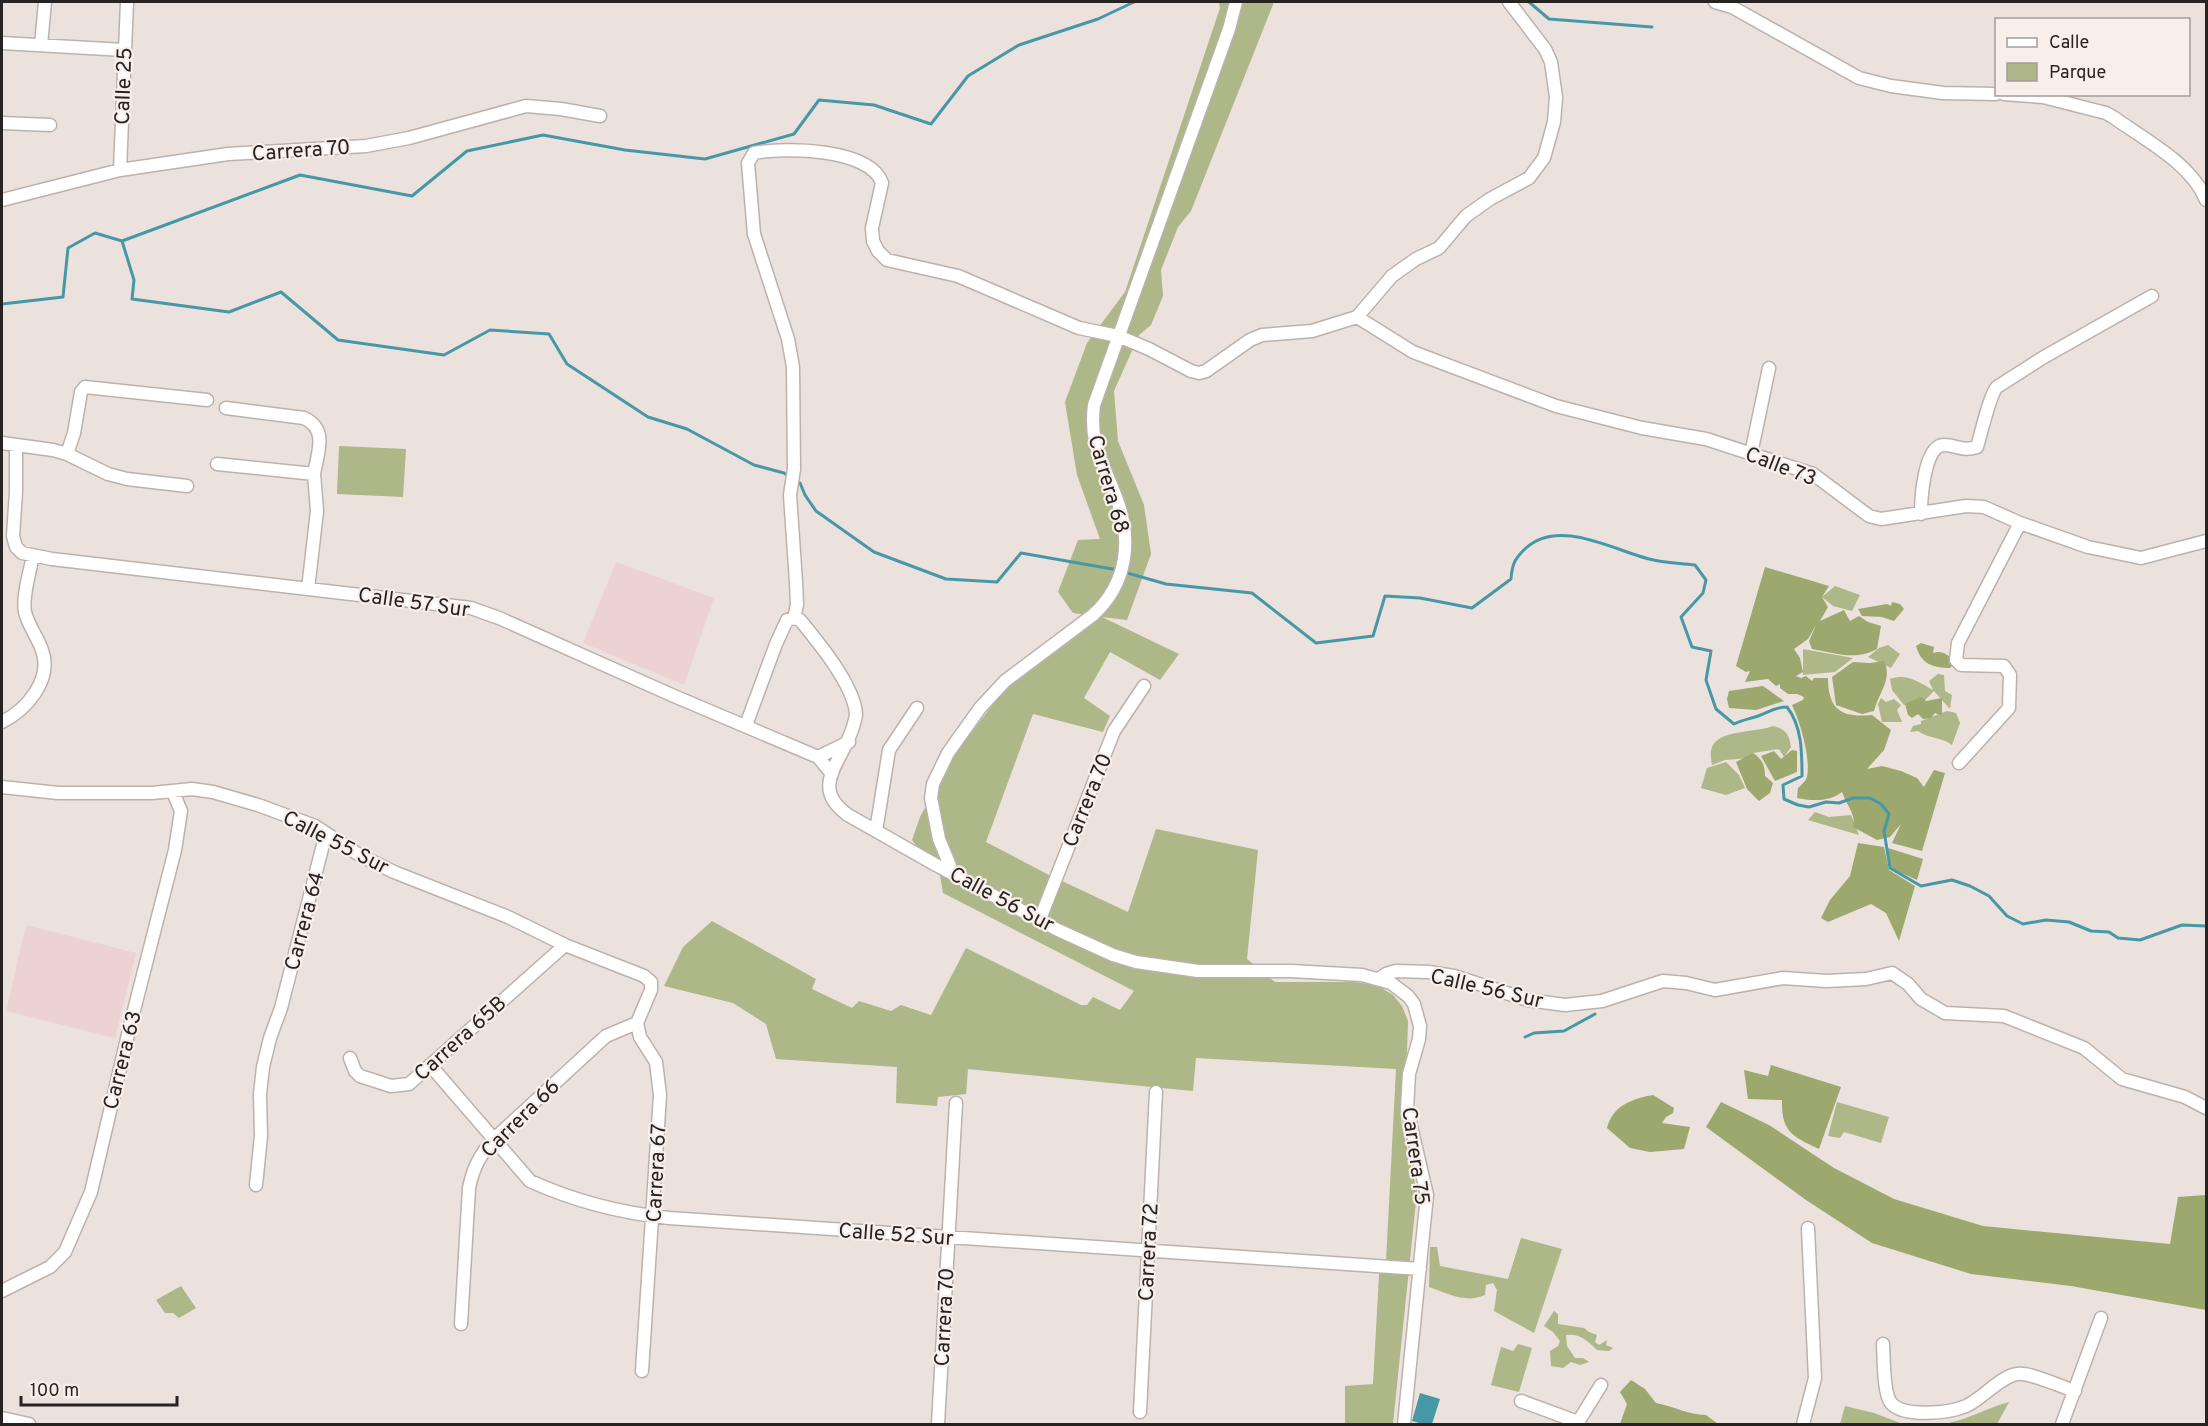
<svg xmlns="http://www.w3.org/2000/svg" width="2208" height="1426" viewBox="0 0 2208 1426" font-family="Overpass,sans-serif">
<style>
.education{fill:#edd2d2}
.green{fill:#adb787}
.forest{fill:#9ca86d}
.water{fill:#4798a6}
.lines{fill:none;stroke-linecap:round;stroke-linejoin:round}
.stream{stroke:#4798a6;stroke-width:3}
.minor-casing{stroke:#bbb2ae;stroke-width:15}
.minor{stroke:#fff;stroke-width:12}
.labels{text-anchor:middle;stroke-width:4.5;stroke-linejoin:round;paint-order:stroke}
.street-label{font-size:21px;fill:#272322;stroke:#f8eeea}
</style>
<rect width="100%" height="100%" fill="#ebe1dd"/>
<path class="education" d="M616 562 714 598 684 685 583 643Z
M26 925 136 953 115 1038 6 1011Z"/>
<path class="green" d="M1219 2H1274L1191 211 1178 227 1161 270 1163 296 1151 325 1139 335 1114 391 1118 441 1144 505 1151 554 1127 620 1102 617 1179 654 1160 680 1110 652 1084 698 1110 716 1103 732 1033 714 986 842 1049 875 1128 912 1156 829 1258 850 1247 959 1275 982H1354L1377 985 1393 995 1402 1006 1408 1021 1407 1053 1402 1075 1401 1121 1417 1192 1393 1424H1345V1386L1373 1384 1379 1275 1386 1262 1396 1069 1196 1058 1193 1091 968 1069 966 1094 938 1097 937 1106 896 1103 897 1067 776 1059 766 1024 733 1003 664 986 683 947 712 921 816 979 812 989 852 1008 859 1001 891 1011 901 1005 931 1015 966 948 1081 1005H1087L1093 997 1120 1010 1134 991 943 893 940 876 912 840 920 817 953 756 1005 689 1082 629 1096 616 1073 613 1058 592 1078 540 1100 539 1077 475 1065 402 1087 343 1125 292 1220 8Z
M339 446 406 449 403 497 337 494Z
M1835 586 1860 595 1852 611 1833 606 1822 597Z
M1888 645 1900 654 1891 668 1868 657 1879 648Z
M1803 649 1853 658 1835 672 1803 675Z
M1938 674 1944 675 1945 691 1952 695 1950 709 1934 691 1925 700 1904 705 1892 690 1890 679C1908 673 1918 682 1933 690L1929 681Z
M1881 698 1886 702 1894 699 1901 705 1897 710 1902 722H1882L1878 704Z
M1947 711 1956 713 1960 723 1952 745C1942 737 1929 739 1918 731L1910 732 1913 726 1921 724V721Z
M1773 726C1786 729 1789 734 1791 747L1784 757 1779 749 1753 753 1750 758 1725 760 1712 765C1711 760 1710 752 1712 747 1720 729 1756 733 1773 726Z
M1726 762 1739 775 1745 788 1726 795 1701 788 1707 768Z
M1815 812 1829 817 1851 815 1859 835 1808 820Z
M1837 1102 1889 1117 1881 1143 1844 1132 1840 1138 1828 1136Z
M1521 1238 1562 1249 1534 1333 1494 1311 1497 1290 1493 1283 1486 1285 1485 1295C1466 1304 1447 1293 1429 1287L1430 1247H1437L1440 1266 1508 1279Z
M181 1286 196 1308 179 1318 173 1313H165L156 1300Z
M1554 1311 1558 1314V1324L1584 1328 1589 1332 1597 1335 1595 1342 1599 1345 1607 1340 1606 1345 1613 1348 1609 1351 1597 1350C1588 1341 1580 1333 1566 1335L1567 1346 1575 1358H1583L1589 1362 1580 1365 1571 1362 1563 1368 1551 1366 1550 1351 1558 1346 1560 1341 1553 1332 1544 1326Z
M1518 1344 1532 1348 1519 1392 1491 1385 1501 1347 1513 1351Z
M2009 1402 1997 1424H1941C1964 1422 1986 1408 2009 1402Z
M1845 1406 1874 1413 1903 1424H1840Z"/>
<path class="forest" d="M1765 567 1829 586 1822 597 1828 607 1820 621 1844 610 1850 621 1859 616 1868 622 1881 626 1877 649C1856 661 1835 653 1812 649L1809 641 1816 625 1808 639 1794 649 1800 658 1803 672 1796 676 1801 678 1806 676 1812 681 1814 678H1828C1828 710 1842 718 1872 715L1891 730 1884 750 1867 769 1882 766 1901 771 1917 778 1924 787 1934 770 1945 773 1922 851 1892 843 1901 824 1890 837 1877 840 1853 827C1857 816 1846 804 1842 792 1830 802 1811 801 1797 798L1798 788C1801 785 1805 782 1807 777 1811 758 1800 722 1792 705L1803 700 1804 697 1797 694H1788L1780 688V684L1776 686 1768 679 1745 682 1750 671 1746 672 1736 666Z
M1892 602 1900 604 1904 609 1894 621 1882 617 1862 616 1858 609 1887 604 1891 606Z
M1921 643 1934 647 1933 653C1944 650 1945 655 1954 659V664L1950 668C1933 668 1921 664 1916 646Z
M1884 661C1893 679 1878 694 1874 711L1862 714 1836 705 1832 677 1853 662 1870 663Z
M1763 686 1784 701 1756 710 1729 708 1727 699 1729 691Z
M1921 697 1926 701 1942 698V716L1935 713 1931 718 1923 719 1918 714 1912 718 1908 715 1905 704Z
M1792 750 1797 751V772L1775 781 1761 756 1774 751 1781 759Z
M1753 753C1762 759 1765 765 1765 776L1773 783 1770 793 1759 801 1747 789 1736 762Z
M1858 843 1884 847 1889 870 1915 886 1899 941 1886 913 1871 904 1828 922 1821 918 1830 900 1850 876Z
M1888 848 1923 859 1917 880 1890 868Z
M1771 1065 1841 1087 1819 1149C1793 1137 1781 1132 1782 1100L1748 1099 1744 1070 1768 1076Z
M1653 1095 1674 1108 1673 1113 1666 1117 1662 1123 1690 1127 1684 1149 1650 1152 1630 1148 1607 1128C1613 1105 1632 1099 1653 1095Z
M1721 1102 1769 1125 1834 1168 1894 1199 1983 1226 2170 1244 2178 1197 2206 1195V1310L2071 1286 1971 1274 1872 1243 1806 1200 1706 1127Z
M1631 1380 1645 1389 1656 1403C1673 1406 1689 1415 1706 1415L1718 1424H1620L1627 1404 1620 1392Z"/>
<path class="water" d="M1420 1393 1440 1399 1432 1424H1423L1412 1421Z"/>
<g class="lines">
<path class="stream" d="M1529 2 1549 19 1652 27
M122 241 300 175 412 196 467 151 543 135 625 150 705 159 794 134 819 100 874 105 931 124 968 76 1019 45 1098 19 1134 2
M2 304 63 297 68 248 95 233 122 241 134 280 132 299 229 312 281 292 338 340 444 355 490 330 549 334 567 364 648 417 687 429 754 465 784 473 790 477
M796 481 800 483 805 495 816 511 874 552 946 579 997 582 1021 553 1118 570
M1124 572 1166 584 1252 593 1316 643 1373 636 1385 596 1420 598 1472 608 1511 579C1512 564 1515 558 1526 548 1559 518 1613 550 1649 559 1664 563 1680 563 1695 565L1706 580 1703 593 1681 617 1692 647 1711 651 1706 680 1716 709 1734 724C1742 720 1749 719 1758 716 1769 712 1775 707 1787 707 1802 726 1802 753 1802 776L1783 785 1784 799 1798 805 1809 807 1826 802 1839 803 1853 798H1870L1881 804 1889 814 1884 831 1890 868 1921 886 1952 880 1970 886 1989 896 2007 916 2023 924 2046 920 2069 922 2091 931 2109 932 2118 938 2140 940 2182 925 2206 926
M1525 1037 1534 1033 1564 1031 1595 1014"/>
<g class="minor-casing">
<path id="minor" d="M1715 2 1732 7 1859 78 1891 86 1943 93 1996 94
M2 43 124 50
M41 45 45 2
M2004 94 2043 97 2106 113 2113 117C2144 139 2192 164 2206 200
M2 123 50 125
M120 170 127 2
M2 200 120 170 228 154 366 146 409 138 526 106 561 109 600 116
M1357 317 1413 352 1556 406 1642 428 1706 439 1813 474 1869 516 1881 519 1966 506 1984 507 2020 523 2088 547 2141 558 2206 541
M1357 317 1392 276 1416 259 1439 248 1466 216 1490 199 1529 178 1544 158 1554 122 1556 97 1551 62 1545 49 1509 2
M226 408 304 418C328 429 318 452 314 474
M2 443 53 450 67 454 108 474 127 479 187 486
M16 445V492L13 536 16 547 22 553 52 559 471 608 499 618 674 696 818 757 832 774
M67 454 74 433 81 392 85 387 207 400
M1751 454 1769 368
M217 464 314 474 317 511 308 589
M1921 514C1921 499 1924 445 1944 445 1957 445 1962 452 1977 447 1981 434 1990 394 1997 387L2044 357 2152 296
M794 618 797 605 796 582 790 495 794 469 793 367 788 339 754 234 748 163 754 153C784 147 870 148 882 183L872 228 873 241 878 251 887 260 958 276 1079 328 1118 336 1149 349 1191 371 1199 373 1206 371 1250 340 1262 335 1312 331 1357 317
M2 722C26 710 53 680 42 650 38 638 28 625 25 612 22 597 30 571 33 556
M746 725 776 644 787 620 794 618 800 620C818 642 854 685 856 714 856 718 854 723 853 727 843 761 808 787 848 815L936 865 1058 930 1113 955 1136 962 1198 971H1291L1362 975 1391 983 1408 996 1414 1004 1420 1026 1419 1039 1409 1074 1407 1109 1427 1195 1404 1424
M818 757 849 742
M1959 763 2009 708 2010 675 2004 666 1961 665 1956 660 1958 643 2020 523
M2 787 58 793H152L192 789 213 792 258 805 315 826 361 856 394 872 508 917 565 945 644 976 651 982V990L637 1023 640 1037 656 1062 660 1095 642 1371
M876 831 889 750 917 708
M953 873 939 839 931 798 933 784 948 753 980 708 1005 681 1093 615C1127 584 1133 540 1116 497 1103 462 1089 445 1094 405L1229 29 1236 2
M1040 919 1114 731 1144 686
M1380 978 1386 974 1396 971 1429 972 1454 976 1528 1000 1565 1005 1602 1001 1663 981 1686 983 1715 990 1783 978 1826 981 1866 979 1892 973 1908 984 1921 999 1945 1013 2004 1016 2084 1048 2122 1079 2185 1097 2206 1108
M350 1058 355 1071 360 1076 391 1086 409 1084 565 945
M430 1065 530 1181C574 1201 621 1213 669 1218L1420 1269
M256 1185 261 1136 260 1094 263 1067 270 1038 281 1008 326 833
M2 1291 50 1267 65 1252 91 1192 131 1022 175 850 181 811 173 792
M461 1324 469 1188C473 1168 480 1155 493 1140L606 1036 637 1023
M1883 1344C1884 1357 1883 1393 1891 1403 1904 1418 1950 1413 1966 1406 1982 1399 2001 1376 2017 1374 2031 1372 2061 1387 2075 1391
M1521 1401 1578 1422
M1140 1412 1156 1092
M2 1418 29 1424
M938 1424 956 1103
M1577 1424 1601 1385
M1803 1424 1815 1378 1808 1228
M2062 1424 2101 1318"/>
</g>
<use href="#minor" class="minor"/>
</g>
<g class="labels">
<g class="street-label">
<text transform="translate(123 86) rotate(-88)" y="7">Calle 25</text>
<text transform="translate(301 150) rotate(-4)" y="7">Carrera 70</text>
<text transform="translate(1781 466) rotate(21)" y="7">Calle 73</text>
<text transform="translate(1109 484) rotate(74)" y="7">Carrera 68</text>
<text transform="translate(414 602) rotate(8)" y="7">Calle 57 Sur</text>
<text transform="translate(1087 800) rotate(-68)" y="7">Carrera 70</text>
<text transform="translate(336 842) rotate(27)" y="7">Calle 55 Sur</text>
<text transform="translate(1002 899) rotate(28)" y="7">Calle 56 Sur</text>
<text transform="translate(304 921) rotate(-75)" y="7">Carrera 64</text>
<text transform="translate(1487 988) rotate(13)" y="7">Calle 56 Sur</text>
<text transform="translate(460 1038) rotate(-42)" y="7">Carrera 65B</text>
<text transform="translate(122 1060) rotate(-76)" y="7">Carrera 63</text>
<text transform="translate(520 1118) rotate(-45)" y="7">Carrera 66</text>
<text transform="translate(1416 1156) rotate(82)" y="7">Carrera 75</text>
<text transform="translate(656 1173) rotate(-87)" y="7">Carrera 67</text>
<text transform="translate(896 1234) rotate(4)" y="7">Calle 52 Sur</text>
<text transform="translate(1148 1252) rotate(-87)" y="7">Carrera 72</text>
<text transform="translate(944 1317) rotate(-87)" y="7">Carrera 70</text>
</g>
</g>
<rect width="2208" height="1426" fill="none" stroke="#272322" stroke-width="6"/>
<rect x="1995" y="18" width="195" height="78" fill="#f8eeea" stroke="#a49d9a" stroke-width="1.5"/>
<rect x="2007" y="38" width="30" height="9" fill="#ffffff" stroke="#a49d9a" stroke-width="1.5"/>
<text x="2049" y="48" font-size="18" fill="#272322">Calle</text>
<rect x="2007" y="63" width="30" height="18" fill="#adb787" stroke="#a49d9a" stroke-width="1.5"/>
<text x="2049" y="78" font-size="18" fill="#272322">Parque</text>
<path d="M21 1396v9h156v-9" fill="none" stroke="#272322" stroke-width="3"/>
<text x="30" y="1396" font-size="18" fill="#272322" stroke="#f8eeea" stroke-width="4.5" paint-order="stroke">100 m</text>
</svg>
